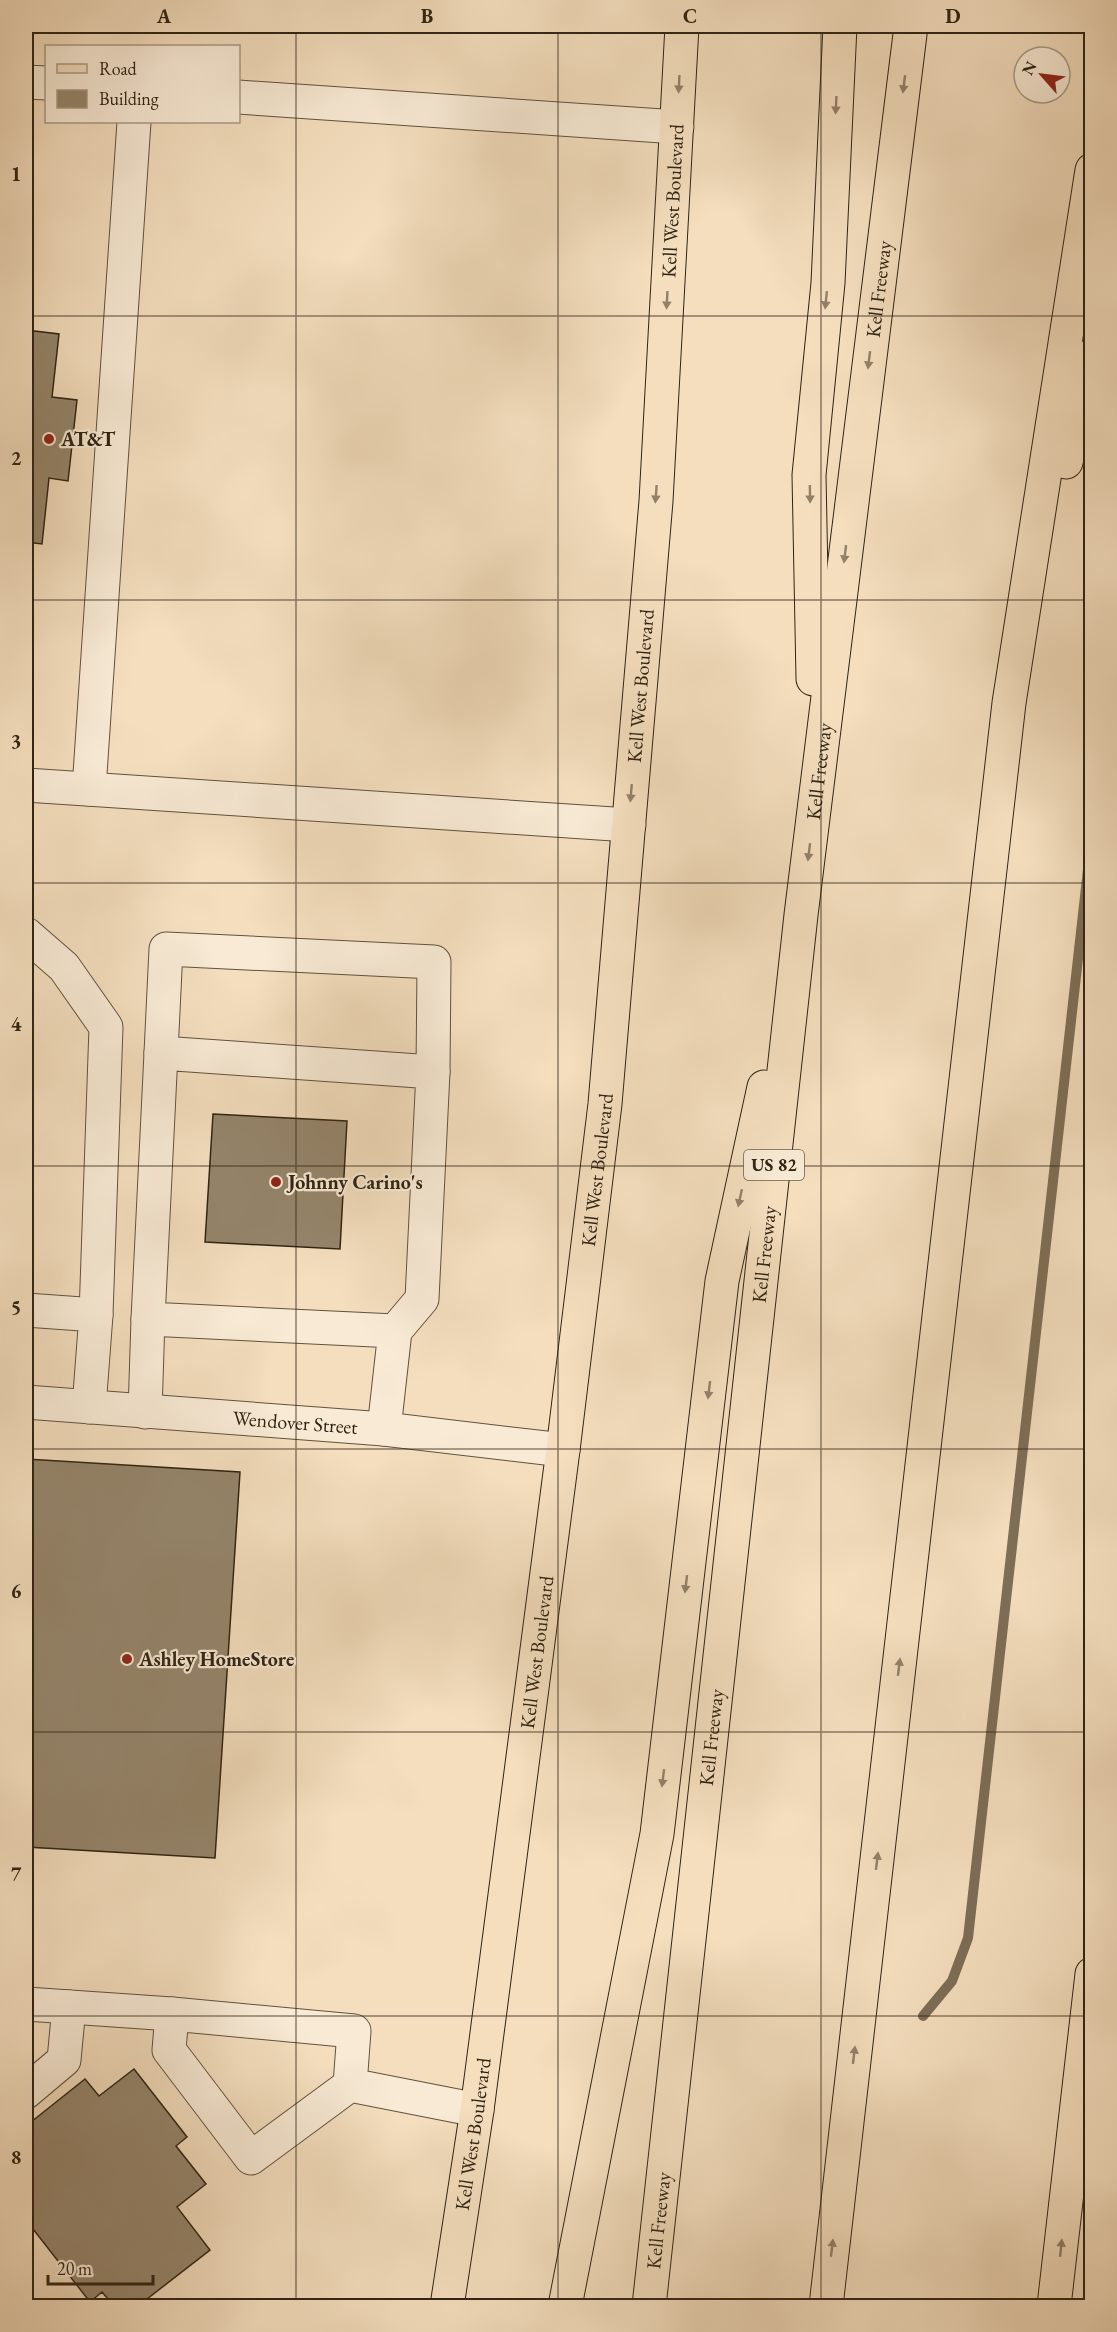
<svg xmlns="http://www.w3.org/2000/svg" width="1117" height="2332" viewBox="0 0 1117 2332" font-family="'EB Garamond',serif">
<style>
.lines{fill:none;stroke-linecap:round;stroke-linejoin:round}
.stream{stroke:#7d6e57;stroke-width:10}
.building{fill:#95856c;stroke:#2f2414;stroke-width:1.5}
.minor-casing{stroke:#60523e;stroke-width:35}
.major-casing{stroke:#2f2414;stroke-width:35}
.highway-casing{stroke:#2f2414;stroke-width:35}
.minor{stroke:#f8ead5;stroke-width:33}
.major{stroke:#f4debe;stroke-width:33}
.highway{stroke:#f4debe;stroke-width:33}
.oneway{fill:#928169}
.grid{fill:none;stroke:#2f2414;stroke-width:1.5;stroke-opacity:0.55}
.poi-dot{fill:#8f2418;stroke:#f8ead5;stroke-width:2}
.labels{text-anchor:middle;stroke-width:4.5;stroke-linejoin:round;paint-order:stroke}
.shield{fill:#f8ead5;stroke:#6b5f4e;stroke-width:1.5}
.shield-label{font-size:18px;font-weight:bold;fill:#2f2414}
.street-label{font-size:20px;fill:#2f2414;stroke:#f8ead5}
.poi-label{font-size:20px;font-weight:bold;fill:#2f2414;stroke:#f8ead5;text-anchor:start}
.neatline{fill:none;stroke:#2f2414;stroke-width:2}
.grid-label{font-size:20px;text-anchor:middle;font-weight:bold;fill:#2f2414}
</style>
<rect width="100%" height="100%" fill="#f4debe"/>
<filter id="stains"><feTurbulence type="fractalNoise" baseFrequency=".00333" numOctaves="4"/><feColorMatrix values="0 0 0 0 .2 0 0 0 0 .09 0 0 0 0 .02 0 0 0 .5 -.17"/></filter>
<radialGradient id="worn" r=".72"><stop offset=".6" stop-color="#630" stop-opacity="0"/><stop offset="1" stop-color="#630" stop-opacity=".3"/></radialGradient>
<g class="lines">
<path class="stream" d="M923 2016 952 1981 968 1938 1092 834
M371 2306 375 2304"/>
</g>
<path class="building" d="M26 330 59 334 52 397 77 400 68 481 49 478 42 544 26 542Z
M213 1114 347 1121 340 1249 205 1242Z
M26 1459 240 1472 215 1858 26 1847Z
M134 2069 187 2137 176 2146 206 2184 177 2207 210 2250 138 2306H114L102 2292 90 2302 26 2220V2126L85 2079 99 2096Z"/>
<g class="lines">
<g class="minor-casing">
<g id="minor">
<path d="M26 82 46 83"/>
<path d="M238 97 677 127"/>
<path d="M26 785 629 825"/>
<path d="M89 789 134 122"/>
<path d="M26 934 64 967 106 1027 96 1315"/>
<path d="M161 1053 166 949 434 962 433 1072"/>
<path d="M26 1310 96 1315 89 1407"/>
<path id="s1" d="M26 1402 384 1429 563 1450"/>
<path d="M145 1412 148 1319"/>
<path d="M384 1429 395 1331 148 1319 161 1053 433 1072 422 1299 395 1331"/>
<path d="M26 2004 172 2014"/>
<path d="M350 2085 354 2031 172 2014 169 2050 251 2158 350 2085 477 2110"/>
<path d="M26 2092 64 2060 69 2007"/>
</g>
</g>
<g class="major-casing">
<g id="major">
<path id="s2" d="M447 2306 477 2110 563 1450 605 1104 656 501 682 26"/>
<path d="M1054 2306 1092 1974"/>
</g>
</g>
<g class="highway-casing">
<g id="highway">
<path d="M1066 462 1092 355"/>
<path d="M813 679 809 475 828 283 840 26"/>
<path d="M565 2306 657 1834 722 1281 764 1087"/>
<path id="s3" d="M649 2306 801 915 911 26"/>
<path d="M826 2306 1009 703 1092 170"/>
</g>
</g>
<use href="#minor" class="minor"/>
<use href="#major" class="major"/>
<use href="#highway" class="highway"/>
</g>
<defs><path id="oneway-solid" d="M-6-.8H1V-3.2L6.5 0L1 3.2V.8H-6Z" transform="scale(1.5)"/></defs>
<g class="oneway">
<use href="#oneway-solid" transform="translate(679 84) rotate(93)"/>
<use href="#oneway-solid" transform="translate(904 84) rotate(97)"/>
<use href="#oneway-solid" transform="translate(836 105) rotate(93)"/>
<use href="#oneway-solid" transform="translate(667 300) rotate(93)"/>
<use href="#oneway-solid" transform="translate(826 300) rotate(96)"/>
<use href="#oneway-solid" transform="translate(869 360) rotate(97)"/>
<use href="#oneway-solid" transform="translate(656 494) rotate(94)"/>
<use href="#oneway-solid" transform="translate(810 494) rotate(89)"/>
<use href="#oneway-solid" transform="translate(845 554) rotate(97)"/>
<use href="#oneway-solid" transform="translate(631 793) rotate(95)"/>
<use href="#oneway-solid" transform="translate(809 852) rotate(97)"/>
<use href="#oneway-solid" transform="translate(740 1198) rotate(102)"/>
<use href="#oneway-solid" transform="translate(709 1390) rotate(97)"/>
<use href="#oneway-solid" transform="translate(686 1584) rotate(97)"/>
<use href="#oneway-solid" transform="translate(899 1667) rotate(-83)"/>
<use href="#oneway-solid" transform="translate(663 1778) rotate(97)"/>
<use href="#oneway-solid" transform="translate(877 1861) rotate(-83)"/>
<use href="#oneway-solid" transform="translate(854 2055) rotate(-83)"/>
<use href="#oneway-solid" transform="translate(832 2248) rotate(-83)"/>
<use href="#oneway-solid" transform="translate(1061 2248) rotate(-84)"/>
</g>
<path class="grid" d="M296 26V2306M558 26V2306M821 26V2306M26 316H1092M26 600H1092M26 883H1092M26 1166H1092M26 1449H1092M26 1732H1092M26 2016H1092"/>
<g class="poi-dot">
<circle cx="49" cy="439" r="6"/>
<circle cx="276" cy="1182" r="6"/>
<circle cx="127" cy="1659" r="6"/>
</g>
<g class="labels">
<rect class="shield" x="744" y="1150" width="60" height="30" rx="4.5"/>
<g class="shield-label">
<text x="774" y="1171">US 82</text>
</g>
<g class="street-label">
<text dy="7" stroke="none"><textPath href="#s2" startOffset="2118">Kell West Boulevard</textPath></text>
<text dy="7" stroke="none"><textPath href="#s3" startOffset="2030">Kell Freeway</textPath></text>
<text dy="7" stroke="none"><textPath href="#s2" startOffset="1632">Kell West Boulevard</textPath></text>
<text dy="7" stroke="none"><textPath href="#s3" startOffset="1544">Kell Freeway</textPath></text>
<text dy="7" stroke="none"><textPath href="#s2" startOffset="1146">Kell West Boulevard</textPath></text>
<text dy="7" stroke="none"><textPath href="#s3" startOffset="1058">Kell Freeway</textPath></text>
<text dy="7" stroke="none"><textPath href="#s1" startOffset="270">Wendover Street</textPath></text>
<text dy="7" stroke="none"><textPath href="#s2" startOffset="660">Kell West Boulevard</textPath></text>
<text dy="7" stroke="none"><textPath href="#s3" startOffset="572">Kell Freeway</textPath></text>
<text dy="7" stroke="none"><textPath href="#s2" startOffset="174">Kell West Boulevard</textPath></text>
<text dy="7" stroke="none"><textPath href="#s3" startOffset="86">Kell Freeway</textPath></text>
</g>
<g class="poi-label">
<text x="61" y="446">AT&amp;T</text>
<text x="288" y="1189">Johnny Carino's</text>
<text x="139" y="1666">Ashley HomeStore</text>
</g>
</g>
<rect width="1117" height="2332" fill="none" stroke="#f4debe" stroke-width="66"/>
<rect x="45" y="45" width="195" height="78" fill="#f8ead5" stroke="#a89b88" stroke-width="1.5"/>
<rect x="57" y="64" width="30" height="9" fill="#f4debe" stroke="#a89b88" stroke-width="1.5"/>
<text x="99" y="75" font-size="18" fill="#2f2414">Road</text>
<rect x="57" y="90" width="30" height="18" fill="#95856c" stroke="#a89b88" stroke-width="1.5"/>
<text x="99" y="105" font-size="18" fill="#2f2414">Building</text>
<g transform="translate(1042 75) rotate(298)"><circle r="28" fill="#f8ead5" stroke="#a89b88" stroke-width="1.5"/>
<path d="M0-4.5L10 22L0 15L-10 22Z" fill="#8f2418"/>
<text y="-9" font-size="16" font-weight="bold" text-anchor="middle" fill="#2f2414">N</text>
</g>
<path d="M48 2275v9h105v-9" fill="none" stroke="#2f2414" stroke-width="3"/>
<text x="57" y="2275" font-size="18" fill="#2f2414" stroke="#f8ead5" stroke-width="4.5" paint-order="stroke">20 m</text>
<rect x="33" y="33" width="1051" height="2266" class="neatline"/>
<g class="grid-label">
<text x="164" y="23">A</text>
<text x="427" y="23">B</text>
<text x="690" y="23">C</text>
<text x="953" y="23">D</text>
<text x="16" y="181">1</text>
<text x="16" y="465">2</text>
<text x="16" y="748">3</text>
<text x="16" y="1031">4</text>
<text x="16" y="1314">5</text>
<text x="16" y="1598">6</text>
<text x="16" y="1881">7</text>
<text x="16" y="2164">8</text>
</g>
<rect width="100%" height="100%" filter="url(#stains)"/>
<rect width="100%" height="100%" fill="url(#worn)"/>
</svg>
